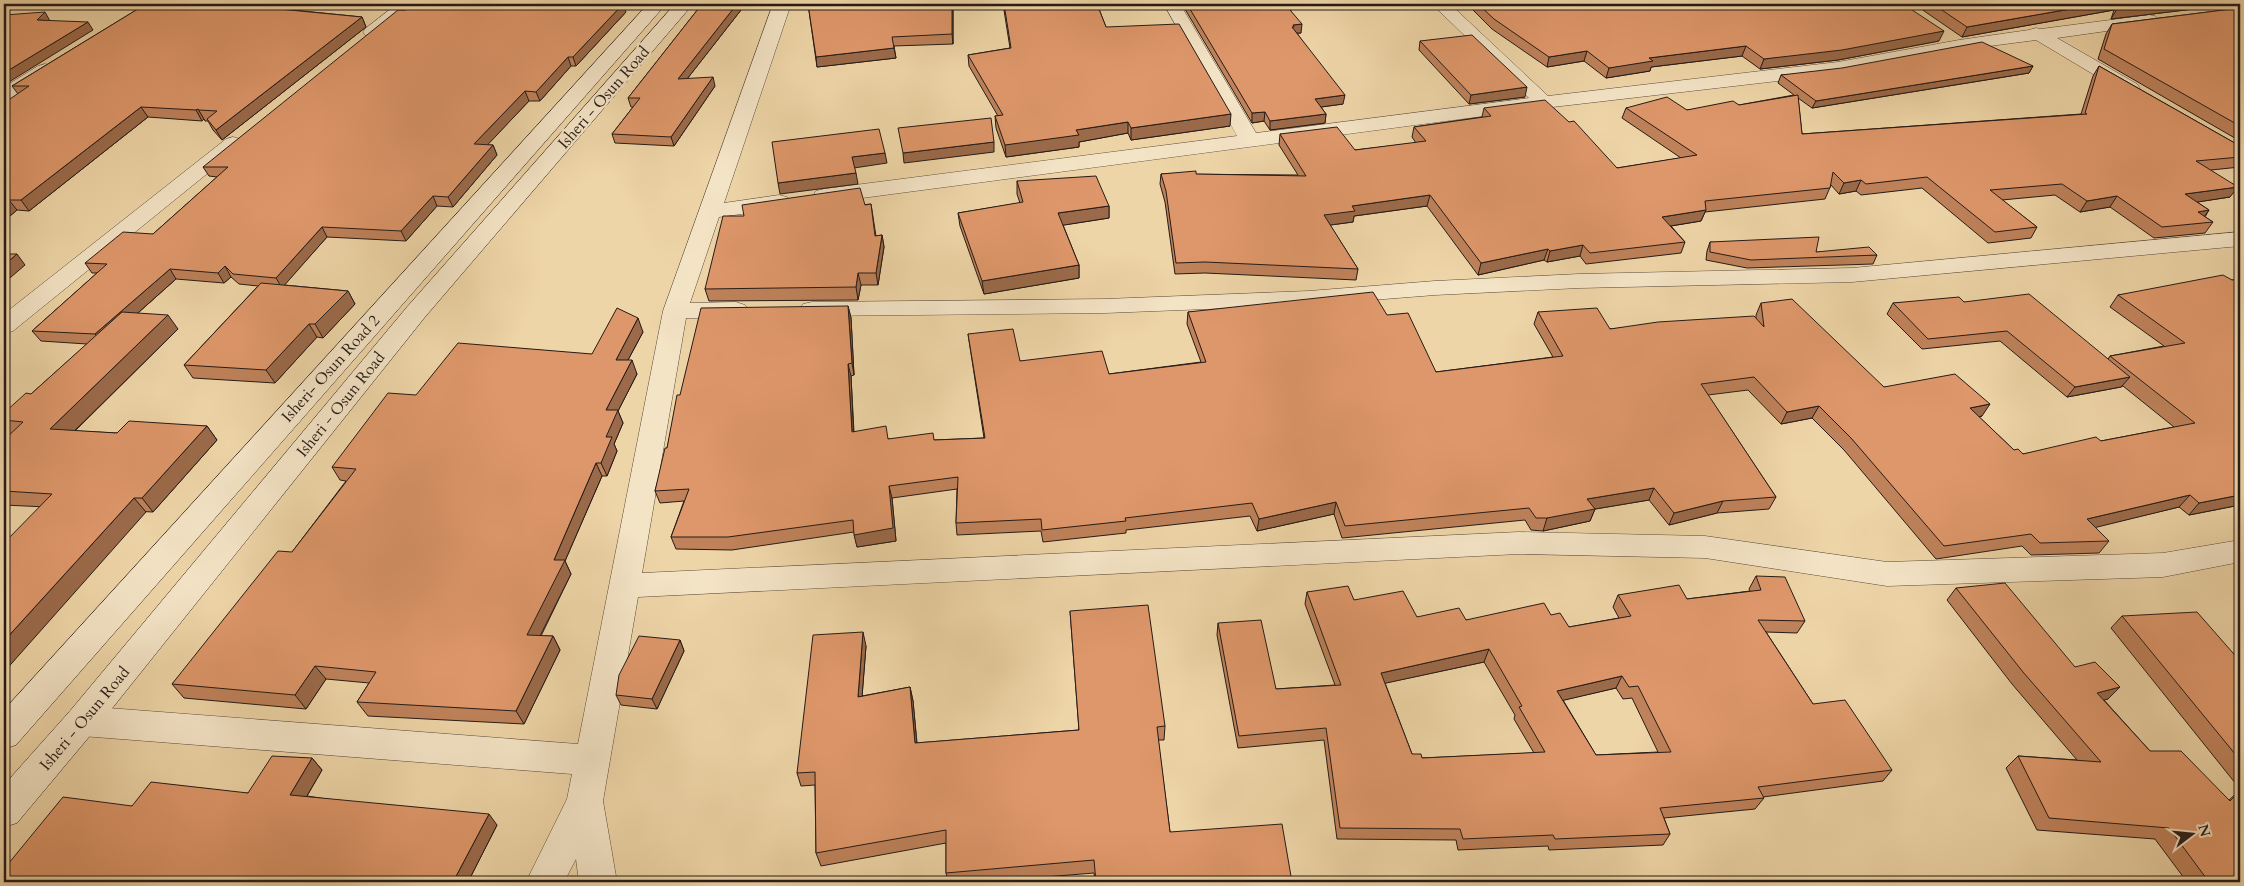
<svg xmlns="http://www.w3.org/2000/svg" width="2244" height="886" viewBox="0 0 2244 886" font-family="Cardo,serif">
<style>
.lines{fill:none;stroke-linecap:round;stroke-linejoin:round}
.minor-casing{stroke:#57493a;stroke-width:1}
.secondary-casing{stroke:#251a16;stroke-width:1}
.minor{fill:#f4e4c6;fill-rule:evenodd}
.secondary{fill:#f4e4c6;fill-rule:evenodd}
.wall{fill:#bf825b;stroke:#251a16;fill-rule:evenodd}
.shaded-wall{fill:#9b6a4a;stroke:#251a16}
.building{fill:#de976a;stroke:#251a16;fill-rule:evenodd}
.labels{text-anchor:middle;stroke-width:4.5;stroke-linejoin:round;paint-order:stroke}
.street-label{font-size:16px;fill:#251a16;stroke:#f4e4c6}
</style>
<rect width="100%" height="100%" fill="#eed5a7"/>
<filter id="stains"><feTurbulence type="fractalNoise" baseFrequency=".004" numOctaves="4"/><feColorMatrix values="0 0 0 0 .2 0 0 0 0 .09 0 0 0 0 .02 0 0 0 .5 -.17"/></filter>
<radialGradient id="worn" r=".72"><stop offset=".6" stop-color="#630" stop-opacity="0"/><stop offset="1" stop-color="#630" stop-opacity=".3"/></radialGradient>
<g class="lines">
<g class="minor-casing">
<path id="minor" d="M397 4H417L378 36H366L363 32 366 28Z
M773 4H791L724 203 779 195 787 197 790 202 787 207 779 209 719 217 690 303 736 302 745 305 748 310 745 315 736 318H686L642 573 1519 532 1705 536 1887 562 2163 553 2240 540V562L2163 577 1887 586 1705 558 1519 554 638 597 603 801 617 882H579L576 859 564 882H526L567 799 572 774 82 736 70 731 65 721 70 711 82 706 578 744 663 311Z
M1164 4H1180L1256 133 1529 98 1432 4H1450L1548 96 1838 62 1959 40 2029 30 2036 28 2041 29 2149 15 2155 16 2158 20 2155 24 2149 25 2057 38 2137 84 2140 88 2137 92 2130 94 2123 92 2036 40 1959 50 1838 74 1544 108 824 203 816 201 813 196 816 191 824 189 1237 136Z
M45 64 52 66 54 70 52 74 11 99 4 101V87L38 66Z
M233 137 240 139 243 143 240 147 13 331 4 334V314L226 139Z
M2240 232V246L1852 282 1579 288 1435 295 1309 305 1105 313 812 316 803 314 800 309 803 304 812 302 1105 299 1309 291 1435 281 1579 274 1852 268Z"/>
</g>
<g class="secondary-casing">
<path id="secondary" d="M648 4H666L16 745 4 749V710Z
M675 4H693L425 317 94 731 17 823 4 827V785L70 711 407 307Z"/>
</g>
<use href="#minor" class="minor"/>
<use href="#secondary" class="secondary"/>
</g>
<path class="wall" d="M146 4H280L274 8 362 17 366 27 222 140 213 130 208 121H205L204 119 202 121 148 117 29 211 17 210 4 221 18 94 12 86Z
M702 4H740L741 10 687 79 715 86 674 146 615 143 612 134 633 107H631L628 98Z
M808 4H953V44L894 46 896 58 817 67Z
M1003 4H1097L1106 27 1230 126 1131 140 1128 133 1079 142V147L1006 157 996 128 995 116H998L969 66 968 55 1010 48Z
M1182 4H1295V9L1290 10 1301 33H1297L1343 104 1321 107 1326 114 1325 123 1270 130 1264 121 1252 123Z
M1467 4H1903L1939 41 1838 60 1760 69 1742 56 1651 67 1650 71 1606 78 1584 61 1547 67 1492 29Z
M1914 4H2235L2111 19 2114 10 1962 37Z
M2240 8V141L2098 59 2106 34 2112 24Z
M626 12 576 66H571L540 101H529L487 145H493L497 155 453 207 437 206 406 241 327 237 284 285 348 291 355 304 323 338 317 337 275 383 193 378 184 365 258 286 239 284 231 277 224 283 176 279 138 313 178 329 75 431 117 433 207 426 217 440 153 512 4 505V440L10 434 4 428V413L31 394 87 344 41 341 32 331 97 273H92L85 263 153 234 217 177 209 176 203 167Z
M1420 41 1525 97 1469 104 1419 50Z
M2033 66 2029 73 1812 108 1798 98 1802 134 2081 114 2093 76 2099 66 2240 146V167L2211 170 2230 197 2197 202 2209 210 2205 217 2213 222 2205 233 2154 238 2110 207 2080 212 2055 195 2002 200 2037 227 2031 238 1988 243 1922 188 1861 195 1856 191 1839 194 1831 185 1825 199 1705 212 1701 221 1671 226 1685 242 1681 253 1586 264 1580 256 1547 262 1544 260 1478 275 1427 206 1354 216 1353 222 1330 225 1358 269 1356 280 1205 273 1175 274 1165 202 1160 184 1161 174 1298 175 1279 145 1280 134 1355 150 1416 143 1412 137 1414 127 1482 117 1484 108 1617 168 1681 158 1622 118 1626 108 1687 110 1739 105 1794 95 1778 83 1781 75Z
M1017 181 1109 206V218L1063 225 1079 265V278L984 294 960 226 958 213 1020 203 1017 194Z
M871 204 876 236 882 235 884 247 878 285H861L858 300 709 301 705 289 744 216Z
M1710 242 1816 252 1877 255 1873 264 1747 268 1706 260 1707 251Z
M2240 279V505L2189 515 2179 507 2095 527 2109 541 2099 553 2031 555 2022 546 1936 559 1844 450 1812 418 1781 424 1748 390 1708 395 1776 497 1769 509 1717 513 1669 525 1649 500 1595 509 1590 521 1543 531 1531 530 1525 520 1342 538 1334 514 1257 531 1250 516 1126 530V533L1043 542 1041 531 957 535 956 523 957 489 892 498 896 541 857 547 854 532 732 550 676 549 671 537 684 501 660 503 655 491 667 448 680 395 848 306 851 318 854 375 851 376 854 432 888 439 934 440 984 438 968 334 1020 361 1109 374 1201 362 1187 324 1188 312 1387 315 1436 372 1553 357 1534 324 1538 312 1610 329 1756 318V315L1761 303 1884 387 1982 416 1979 417 2014 450 2023 454 2101 441 2174 427 2123 386 2121 387 2067 397 2000 341 1922 349 1887 314 1893 303 1964 302 2108 359 2110 356 2164 346 2110 307 2118 295Z
M643 332 628 360 637 374 618 411 623 423 614 444 617 451 607 476H602L565 561 571 574 541 636H553L560 650 524 724 368 716 357 702 369 683 326 679 306 709 184 698 172 684 292 552 346 481 340 480 332 467Z
M1756 576 1805 621 1797 633 1766 632 1813 704 1892 770 1883 781 1763 797 1764 798 1755 809 1664 818 1670 834 1663 845 1549 850 1548 846 1458 850 1456 840 1337 839 1324 740 1238 748 1217 635 1218 623 1276 689 1335 685 1305 604 1307 592 1354 600 1417 617 1466 620 1551 615 1569 627 1619 618 1613 607 1618 595 1687 599 1750 591 1749 589ZM1484 662 1515 715 1514 719 1534 753 1422 758 1412 754 1385 683ZM1616 688 1623 699 1632 698 1658 752 1596 755 1563 700Z
M1956 588 2075 667 2120 687 2108 699 2104 700 2150 751 2229 800 2240 790V882H2187L2155 839 2037 830 2006 768 2018 756 2077 760 2012 684 1947 600Z
M1070 611 1165 726 1164 740H1158L1170 832 1292 882H1095L1094 873 983 882H948L946 873V843L821 866 816 853 815 785 801 786 797 773 866 646 862 696 910 687 913 701 917 743 1079 730Z
M2122 616 2240 661V789L2111 628Z
M680 640 684 651 657 709 621 705 616 695Z
M312 758 322 770 307 796 497 825 468 882H4V869L132 806 248 793Z"/>
<path class="shaded-wall" d="M262 4H280L263 17 258 7Z
M623 4 626 12 576 66 573 57Z
M737 4H740L741 10 680 88 678 79Z
M952 4H953V44L952 34Z
M1283 4H1295V9L1283 10Z
M2099 4H2118L2114 10 1962 37 1967 27Z
M2160 4H2235L2111 19 2117 9Z
M45 12 50 21 37 20Z
M362 17 366 27 222 140 216 130Z
M88 22 93 30 4 85V73Z
M1302 24 1301 33H1294L1291 36 1293 25Z
M1944 31 1939 41 1838 60 1760 69 1764 59Z
M1746 46 1742 56 1651 67 1650 71 1606 78 1609 68 1649 58Z
M894 48 896 58 817 67 816 57Z
M1587 51 1584 61 1547 67 1549 57Z
M568 57 571 66 540 101 536 92Z
M2033 66 2029 73 1812 108 1816 101Z
M713 77 715 86 674 146 671 137Z
M1527 87 1525 97 1469 104 1471 95Z
M525 91 529 101 479 154 474 144Z
M1345 95 1343 104 1314 108 1315 99Z
M141 107 148 117 29 211 21 200Z
M198 109 204 119 202 121 196 110Z
M1265 112 1264 121 1252 123V113Z
M1231 114 1230 126 1131 140V128Z
M1326 114 1325 123 1270 130V121Z
M1128 122V133L1079 142V147L1006 157 1005 145 1076 130Z
M994 142V152L904 163 903 153Z
M493 145 497 155 453 207 448 197Z
M885 153 887 163 854 168 852 157Z
M856 173 858 184 780 194 778 183Z
M1861 180 1856 191 1839 194 1844 183Z
M2238 187 2230 197 2178 205 2185 194Z
M1430 195 1427 206 1354 216 1353 222 1323 226 1324 215 1352 206Z
M433 196 437 206 406 241 401 231Z
M2117 196 2110 207 2080 212 2087 201Z
M9 200 17 210 4 221V204Z
M1109 206V218L1058 226V213Z
M1706 210 1701 221 1658 228 1662 217Z
M2209 210 2201 221 2198 212Z
M322 227 327 237 282 288 276 278Z
M882 235 884 247 878 285 876 273Z
M1583 245 1580 256 1547 262 1550 251Z
M1548 249 1544 260 1478 275 1481 263Z
M17 254 25 265 4 283V265Z
M1079 265V278L984 294 982 281Z
M225 266 231 277 224 283 218 273Z
M170 269 176 279 103 344 95 334Z
M858 273 861 285 858 300 856 287Z
M348 291 355 304 323 338 315 324Z
M848 306 851 318 854 375 852 363Z
M168 315 178 329 62 443 50 429Z
M638 318 643 332 621 373 616 360Z
M309 324 317 337 275 383 266 370Z
M632 360 637 374 618 411 623 423 614 444 617 451 607 476 601 463 606 437V410Z
M848 364 851 376 854 444 852 432Z
M2130 377 2121 387 2067 397 2075 387Z
M1990 404 1982 416 1962 420 1970 408Z
M1819 406 1812 418 1781 424 1787 412Z
M207 426 217 440 153 512 142 498Z
M596 463 602 476 565 561 571 574 534 648 527 635 554 560Z
M889 486 892 498 896 541 857 547 854 535Z
M1654 488 1649 500 1595 509 1590 521 1543 531 1547 518 1587 499Z
M2190 495 2179 507 2077 532 2087 519Z
M2240 495V505L2189 515 2199 503Z
M134 498 146 512 4 672V641Z
M1723 501 1717 513 1669 525 1674 513Z
M1336 502 1334 514 1257 531 1259 519Z
M863 632 866 646 861 710 858 697Z
M553 636 560 650 524 724 516 711Z
M680 640 684 651 657 709 652 699Z
M1489 649 1484 662 1377 685 1381 673Z
M315 666 326 679 306 709 295 695Z
M1622 676 1616 688 1552 703 1557 691Z
M910 687 913 701 918 756 915 743Z
M2120 687 2108 699 2085 705 2097 693Z
M312 758 322 770 301 806 290 795Z
M489 814 497 825 468 882H453Z"/>
<path class="building" d="M146 4H262L258 7 362 17 216 130 207 119 217 111 199 110 198 109 196 110 141 107 21 200H9L4 204V103L29 86H12Z
M412 4H623L573 57H568L536 92 525 91 474 144 493 145 448 197 433 196 401 231 322 227 276 278 233 274 225 266 218 273 170 269 95 334 32 331 107 264 85 263 123 232 153 234 228 167H203L398 10H406Z
M702 4H737L678 79 713 77 671 137 612 134 640 98H628Z
M808 4H952V34L892 37 894 48 816 57Z
M1004 4H1097L1106 27 1179 24 1231 114 1131 128 1128 122 1076 130 1079 135 1005 145 995 116 1003 115 968 55 1011 48Z
M1187 4H1285L1302 24 1293 25 1294 27H1292L1345 95 1315 99 1326 114 1270 121 1265 112 1252 113Z
M1478 4H1903L1944 31 1842 50 1764 59 1746 46 1649 58 1653 61 1609 68 1587 51 1549 57 1494 19Z
M1933 4H2099L1967 27Z
M2119 4H2160L2117 9Z
M2240 8V126L2104 49 2112 24Z
M45 12 37 20 88 22 4 73V15Z
M1472 35 1527 87 1471 95 1420 41Z
M1982 42 2033 66 1816 101 1781 75 1842 68Z
M2099 66 2240 146V157L2196 161 2238 187 2185 194 2209 210 2198 212 2213 222 2162 227 2117 196 2087 201 2062 184 1990 190 2037 227 1995 232 1927 177 1866 184 1861 180 1844 183 1833 172 1830 188 1705 201 1706 210 1662 217 1685 242 1590 253 1583 245 1550 251 1548 249 1481 263 1430 195 1352 206 1355 211 1324 215 1358 269 1205 262 1176 263 1166 191 1161 174 1196 171V174L1306 176 1280 134 1337 127 1355 150 1426 141 1414 127 1491 116 1484 108 1545 100 1569 122 1574 121 1617 168 1697 155 1626 108 1667 97 1687 110 1733 101 1739 105 1798 95 1802 134 2087 114 2085 113Z
M991 118 994 142 903 153 898 128Z
M879 129 885 153 852 157 856 173 778 183 772 142Z
M1096 176 1109 206 1058 213 1079 265 982 281 958 213 1023 202 1017 181Z
M860 188 865 205 871 204 875 236 882 235 876 273H858L856 287 705 289 723 216H744L742 205Z
M1819 237 1816 252 1869 247 1877 255 1751 260 1710 252V242Z
M4 254H17L4 265Z
M2223 275 2232 280 2240 279V495L2199 503 2190 495 2087 519 2109 541 2040 543 2031 534 1944 546 1851 438 1819 406 1787 412 1754 377 1701 384 1776 497 1723 501 1674 513 1654 488 1587 499 1595 509 1547 518H1536L1529 508 1345 526 1336 502 1259 519 1252 503 1125 518 1126 521 1042 530 1041 519 956 523 958 477 889 486 893 528 854 535 853 520 728 537H671L689 489 655 491 665 448H667L677 395H680L701 308 848 306 852 363 848 364 852 432 886 426 888 439 933 433 934 440 985 438 968 334 1013 329 1020 361 1102 351 1109 374 1206 362 1188 312 1373 292 1387 315 1408 313 1436 372 1563 356 1538 312 1597 308 1610 329 1658 322 1754 316 1764 327 1761 303 1792 299 1884 387 1955 374 1990 404 1970 408 2014 450 2018 449 2023 454 2096 437 2101 441 2195 423 2110 356 2185 343 2118 295Z
M261 283 348 291 315 324H309L266 370 184 365Z
M2029 294 2130 377 2075 387 2007 331 1928 339 1893 303 1959 297 1964 302Z
M617 308 638 318 616 360H632L606 410H618L606 437H612L601 463H596L554 560H565L527 635 553 636 516 711 357 702 376 672 315 666 295 695 172 684 278 551 292 552 356 469 332 467 388 393 416 395 458 343 592 354Z
M122 312 168 315 50 429 117 433 129 421 207 426 142 498H134L4 641V543L52 494 4 491V440L23 422 4 420V413L26 393 31 394Z
M1756 576 1785 577 1805 621 1758 620 1813 704 1845 700 1892 770 1758 787 1764 798 1660 808 1670 834 1555 839 1553 835 1463 839 1460 829 1340 828 1326 728 1239 736 1218 623 1261 620 1276 689 1341 685 1307 592 1348 586 1354 600 1403 591 1417 617 1459 608 1466 620 1544 603 1551 615 1560 613 1569 627 1631 616 1618 595 1679 585 1687 599 1761 590ZM1489 649 1522 706 1519 707 1545 752 1422 758 1421 754H1412L1381 673ZM1622 676 1629 687 1638 686 1671 752 1596 755 1557 691Z
M2005 583 2075 667 2095 662 2120 687 2097 693 2150 751H2181L2230 801 2240 791V882H2209L2169 828 2049 818 2018 756 2101 762 2023 672 1956 588Z
M1148 605 1165 726 1157 727 1170 832 1282 824 1292 882H1096L1094 860 946 873V830L816 853 815 772 797 773 813 635 863 632 858 697 910 687 915 743 1079 730 1070 611Z
M2197 612 2240 661V760L2122 616Z
M639 636 680 640 652 699 616 695 619 675Z
M272 756 312 758 290 795 489 814 453 882H24L4 880V869L63 797 132 806 151 782 248 793Z"/>
<g class="labels">
<g class="street-label">
<text transform="translate(603 97) rotate(-49)" y="6">Isheri - Osun Road</text>
<text transform="translate(330 368) rotate(-48)" y="6">Isheri- Osun Road 2</text>
<text transform="translate(340 404) rotate(-51)" y="6">Isheri - Osun Road</text>
<text transform="translate(84 718) rotate(-50)" y="6">Isheri - Osun Road</text>
</g>
</g>
<rect width="2244" height="886" fill="none" stroke="#eed5a7" stroke-width="20"/>
<rect x="5" y="5" width="2234" height="876" fill="none" stroke="#251a16" stroke-width="2.5"/>
<rect x="10" y="10" width="2224" height="866" fill="none" stroke="#251a16"/>
<g transform="translate(2192 834) rotate(74)" stroke="#f4e4c6" stroke-width="4" paint-order="stroke">
<path d="M0-4L9 19L0 12L-9 19Z" fill="#251a16"/>
<text y="-8" font-size="14" font-weight="bold" text-anchor="middle" fill="#251a16">N</text>
</g>
<rect width="100%" height="100%" filter="url(#stains)"/>
<rect width="100%" height="100%" fill="url(#worn)"/>
</svg>
